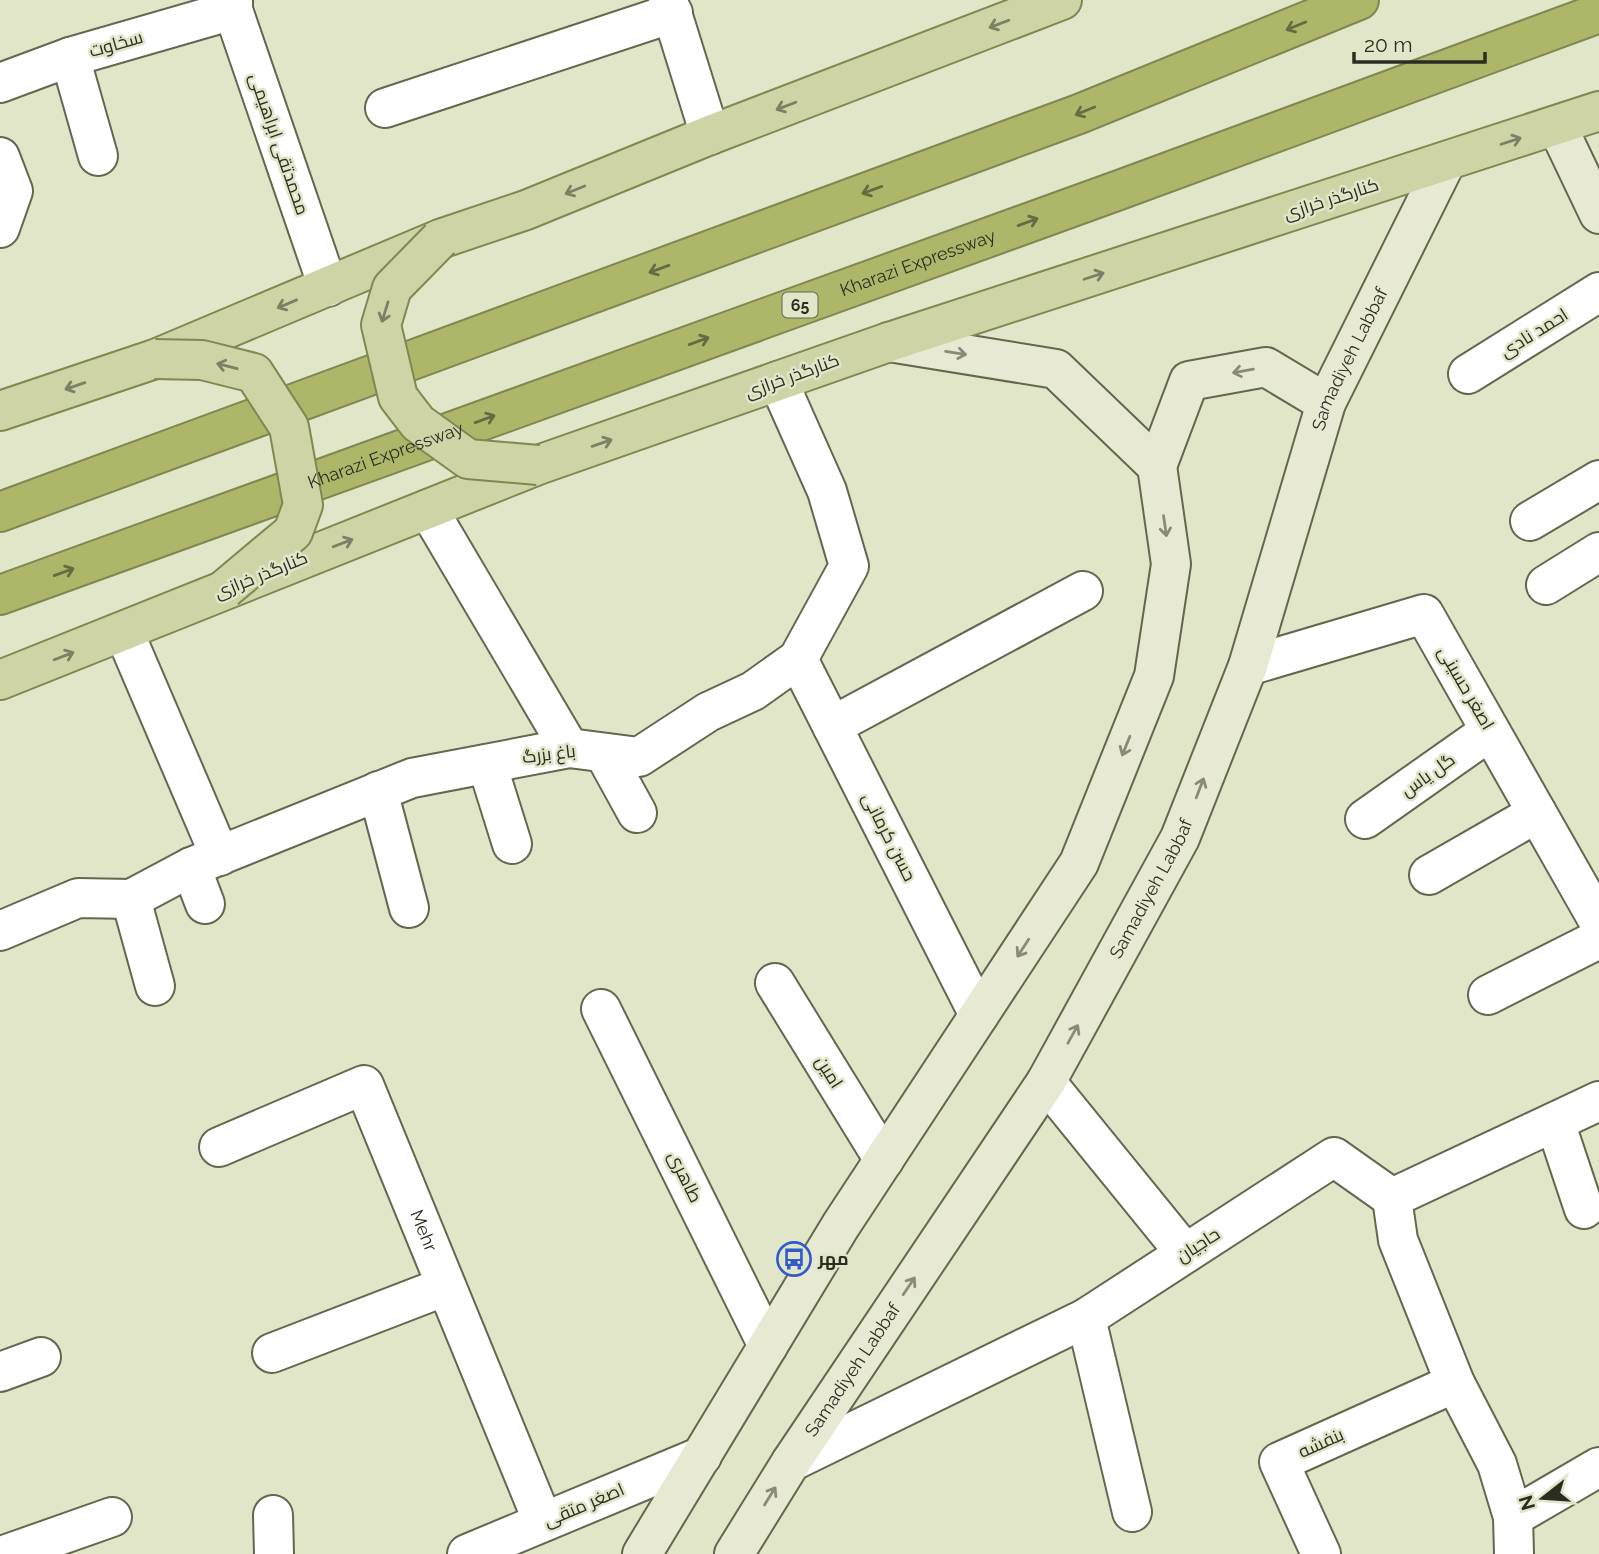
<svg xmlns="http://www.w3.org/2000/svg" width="1599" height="1554" viewBox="0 0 1599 1554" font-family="Raleway,Cairo,sans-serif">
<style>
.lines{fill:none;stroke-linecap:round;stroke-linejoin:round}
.street-casing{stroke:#64674e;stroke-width:42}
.secondary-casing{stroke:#64674e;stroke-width:42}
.primary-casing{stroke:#808750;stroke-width:42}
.highway-casing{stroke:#808750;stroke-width:42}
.street{stroke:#fff;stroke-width:38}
.secondary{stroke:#e7e9d2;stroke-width:38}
.primary{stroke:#ced4a5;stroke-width:38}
.highway{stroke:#aeb769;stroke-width:38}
.primary-bridge-casing{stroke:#808750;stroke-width:42;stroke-linecap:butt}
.primary-bridge{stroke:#ced4a5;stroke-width:38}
.oneway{stroke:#7c8064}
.oneway2{stroke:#666b42}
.oneway3{stroke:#898b7a}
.labels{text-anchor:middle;stroke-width:5;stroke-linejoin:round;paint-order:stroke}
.shield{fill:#e1e6c9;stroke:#626454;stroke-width:2}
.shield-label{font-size:16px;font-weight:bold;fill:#2b2d22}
.street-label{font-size:18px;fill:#2b2d22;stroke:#e1e6c9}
.poi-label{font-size:18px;font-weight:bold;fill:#2b2d22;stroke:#e1e6c9;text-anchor:start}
</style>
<rect width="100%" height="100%" fill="#e1e6c9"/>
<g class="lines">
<g class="street-casing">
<g id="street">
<path d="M233 0V10L328 287"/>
<path d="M668 0 710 135"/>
<path d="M70 57 98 156"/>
<path d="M0 83 70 57 233 10"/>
<path d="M385 108 673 13"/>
<path d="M0 157 13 191 0 228"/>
<path d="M1468 374 1599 292"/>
<path d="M428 509 569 748"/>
<path d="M1530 521 1599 480"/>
<path d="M1546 585 1599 552"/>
<path d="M124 632 220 856"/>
<path d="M798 659 979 1015"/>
<path d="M1248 666 1424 614 1599 922"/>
<path d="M832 726 1083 591"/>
<path d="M604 753 637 813"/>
<path d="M487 764 512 844"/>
<path d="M378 791 409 908"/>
<path d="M1365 819 1490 731"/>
<path d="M191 867 205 904"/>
<path d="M1429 875 1537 813"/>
<path d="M131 899 155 986"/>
<path d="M0 931 78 898 131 899 191 867 412 778 569 748 639 757 708 712 753 691 798 659 849 566 827 491 778 381"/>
<path d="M775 983 884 1160"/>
<path d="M1488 995 1599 939"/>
<path d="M601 1009 768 1346"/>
<path d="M1046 1082 1185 1253"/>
<path d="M1555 1122 1584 1209"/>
<path id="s1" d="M219 1147 364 1085 543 1522"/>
<path d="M1392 1198 1398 1240 1455 1383 1497 1464 1513 1517 1514 1554"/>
<path d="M1086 1318 1132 1512"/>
<path d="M272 1353 446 1286"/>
<path d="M0 1372 41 1357"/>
<path d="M791 1462 1086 1318 1334 1157 1392 1198 1599 1101"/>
<path d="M273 1515 274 1554"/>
<path d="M1513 1517 1599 1467"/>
<path d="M7 1554 112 1517"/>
<path d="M467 1554 702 1456"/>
<path d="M1321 1554 1279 1462 1455 1383"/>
</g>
</g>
<g class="secondary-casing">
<g id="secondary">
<path d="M1557 126 1599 214"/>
<path d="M1157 466 1189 381 1266 367 1326 403"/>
<path d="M642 1554 841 1225 1079 863 1154 676 1171 564 1157 466 1056 369 889 342"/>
<path id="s2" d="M734 1554 791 1462 1046 1082 1180 838 1248 666 1326 403 1446 162"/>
</g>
</g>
<g class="primary-casing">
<path id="primary" d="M0 411 155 359 440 239 526 210 710 135 1062 0
M0 680 538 465 889 342 1599 111"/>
</g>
<g class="highway-casing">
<g id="highway">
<path d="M0 512 1079 114 1359 0"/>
<path id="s3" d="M0 595 1122 189 1599 13"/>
</g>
</g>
<use href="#street" class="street"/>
<use href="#secondary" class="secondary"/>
<use href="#primary" class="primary"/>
<use href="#highway" class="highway"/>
<g class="primary-bridge-casing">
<path id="primary-bridge" d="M440 239 392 288 381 325 398 397 418 423 468 459 538 465
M155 359 202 360 254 373 289 427 303 505 293 532 225 589"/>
</g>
<use href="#primary-bridge" class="primary-bridge"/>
</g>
<defs><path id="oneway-shaft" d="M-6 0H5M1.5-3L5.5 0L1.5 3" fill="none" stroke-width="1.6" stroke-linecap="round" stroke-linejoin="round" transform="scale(1.75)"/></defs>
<g class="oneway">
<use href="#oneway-shaft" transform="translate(999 24) rotate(159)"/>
<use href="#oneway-shaft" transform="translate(786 106) rotate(159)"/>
<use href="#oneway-shaft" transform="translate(1511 141) rotate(-18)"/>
<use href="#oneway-shaft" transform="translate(575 190) rotate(158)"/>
<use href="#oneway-shaft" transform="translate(1094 276) rotate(-18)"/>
<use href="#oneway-shaft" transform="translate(287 304) rotate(157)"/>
<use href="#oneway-shaft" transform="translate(385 312) rotate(107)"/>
<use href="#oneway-shaft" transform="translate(227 366) rotate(-166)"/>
<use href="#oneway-shaft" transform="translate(75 386) rotate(161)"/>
<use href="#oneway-shaft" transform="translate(602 443) rotate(-19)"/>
<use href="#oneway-shaft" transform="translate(343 543) rotate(-21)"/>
<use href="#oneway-shaft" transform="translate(64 656) rotate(-21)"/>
</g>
<g class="oneway2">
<use href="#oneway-shaft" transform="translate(1296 26) rotate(158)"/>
<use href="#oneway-shaft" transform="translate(1085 111) rotate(158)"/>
<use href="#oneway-shaft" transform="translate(872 190) rotate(160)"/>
<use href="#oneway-shaft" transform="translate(1028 222) rotate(-20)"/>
<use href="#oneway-shaft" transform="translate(659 269) rotate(160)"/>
<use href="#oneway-shaft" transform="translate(699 341) rotate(-20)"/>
<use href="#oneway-shaft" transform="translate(485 419) rotate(-20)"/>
<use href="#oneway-shaft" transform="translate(64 572) rotate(-20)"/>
</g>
<g class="oneway3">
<use href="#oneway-shaft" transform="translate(956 353) rotate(9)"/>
<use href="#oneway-shaft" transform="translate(1243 371) rotate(170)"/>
<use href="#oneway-shaft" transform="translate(1165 526) rotate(82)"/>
<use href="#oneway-shaft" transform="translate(1126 746) rotate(112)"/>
<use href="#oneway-shaft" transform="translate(1200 788) rotate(-69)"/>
<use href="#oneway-shaft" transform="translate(1023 948) rotate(123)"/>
<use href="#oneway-shaft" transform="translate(1073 1034) rotate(-61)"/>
<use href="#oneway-shaft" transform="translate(909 1286) rotate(-56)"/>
<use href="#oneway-shaft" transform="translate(770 1496) rotate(-58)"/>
</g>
<defs>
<g id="bus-ring" transform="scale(1.75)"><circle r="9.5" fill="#e1e6c9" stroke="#305bcb" stroke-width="1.5"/><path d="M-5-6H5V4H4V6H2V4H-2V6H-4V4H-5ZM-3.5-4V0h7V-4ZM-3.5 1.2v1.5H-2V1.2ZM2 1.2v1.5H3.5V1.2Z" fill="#305bcb"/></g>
</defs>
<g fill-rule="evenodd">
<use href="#bus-ring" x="794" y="1259"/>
</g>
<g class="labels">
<rect class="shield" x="782.5" y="292.5" width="35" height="25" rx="5"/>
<g class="shield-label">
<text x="800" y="311">65</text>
</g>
<g class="street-label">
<text transform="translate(116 44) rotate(-16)" y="6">سخاوت</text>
<text transform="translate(279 144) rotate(71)" y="6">محمدتقی ابراهیمی</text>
<text transform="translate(1331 199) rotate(-18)" y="6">کنارگذر خرازی</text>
<text dy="6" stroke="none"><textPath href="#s3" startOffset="976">Kharazi Expressway</textPath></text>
<text transform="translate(1534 333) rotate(-32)" y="6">احمد نادی</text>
<text dy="6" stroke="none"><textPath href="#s2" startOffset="1353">Samadiyeh Labbaf</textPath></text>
<text transform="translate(792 376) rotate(-20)" y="6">کنارگذر خرازی</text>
<text dy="6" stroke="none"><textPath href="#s3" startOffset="410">Kharazi Expressway</textPath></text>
<text transform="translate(261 575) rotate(-22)" y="6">کنارگذر خرازی</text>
<text transform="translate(1466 688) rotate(60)" y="6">اصغر حسینی</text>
<text transform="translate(549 754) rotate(-7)" y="6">باغ بزرگ</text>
<text transform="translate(1428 775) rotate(-35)" y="6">گل یاس</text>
<text transform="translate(889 837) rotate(63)" y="6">حسن کرمانی</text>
<text dy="6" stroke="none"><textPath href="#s2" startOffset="786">Samadiyeh Labbaf</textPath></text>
<text transform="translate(829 1072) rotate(58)" y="6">امین</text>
<text transform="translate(685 1177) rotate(64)" y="6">طاهری</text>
<text dy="6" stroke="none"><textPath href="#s1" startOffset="315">Mehr</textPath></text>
<text transform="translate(1198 1245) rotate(-33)" y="6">حاجیان</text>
<text dy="6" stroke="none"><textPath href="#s2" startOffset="219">Samadiyeh Labbaf</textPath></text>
<text transform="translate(1321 1443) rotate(-24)" y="6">بنفشه</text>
<text transform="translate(584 1505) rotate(-23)" y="6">اصغر متقی</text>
</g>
<g class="poi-label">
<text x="818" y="1265">مهر</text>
</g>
</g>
<g transform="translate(1543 1498) rotate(253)" stroke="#e1e6c9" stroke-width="5" paint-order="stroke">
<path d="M0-5L12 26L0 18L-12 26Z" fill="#2b2d22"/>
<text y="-10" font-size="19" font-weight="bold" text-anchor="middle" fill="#2b2d22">N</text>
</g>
<path d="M1354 52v10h131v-10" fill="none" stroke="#2b2d22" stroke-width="3.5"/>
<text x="1364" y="52" font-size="21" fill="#2b2d22" stroke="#e1e6c9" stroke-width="5" paint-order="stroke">20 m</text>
</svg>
